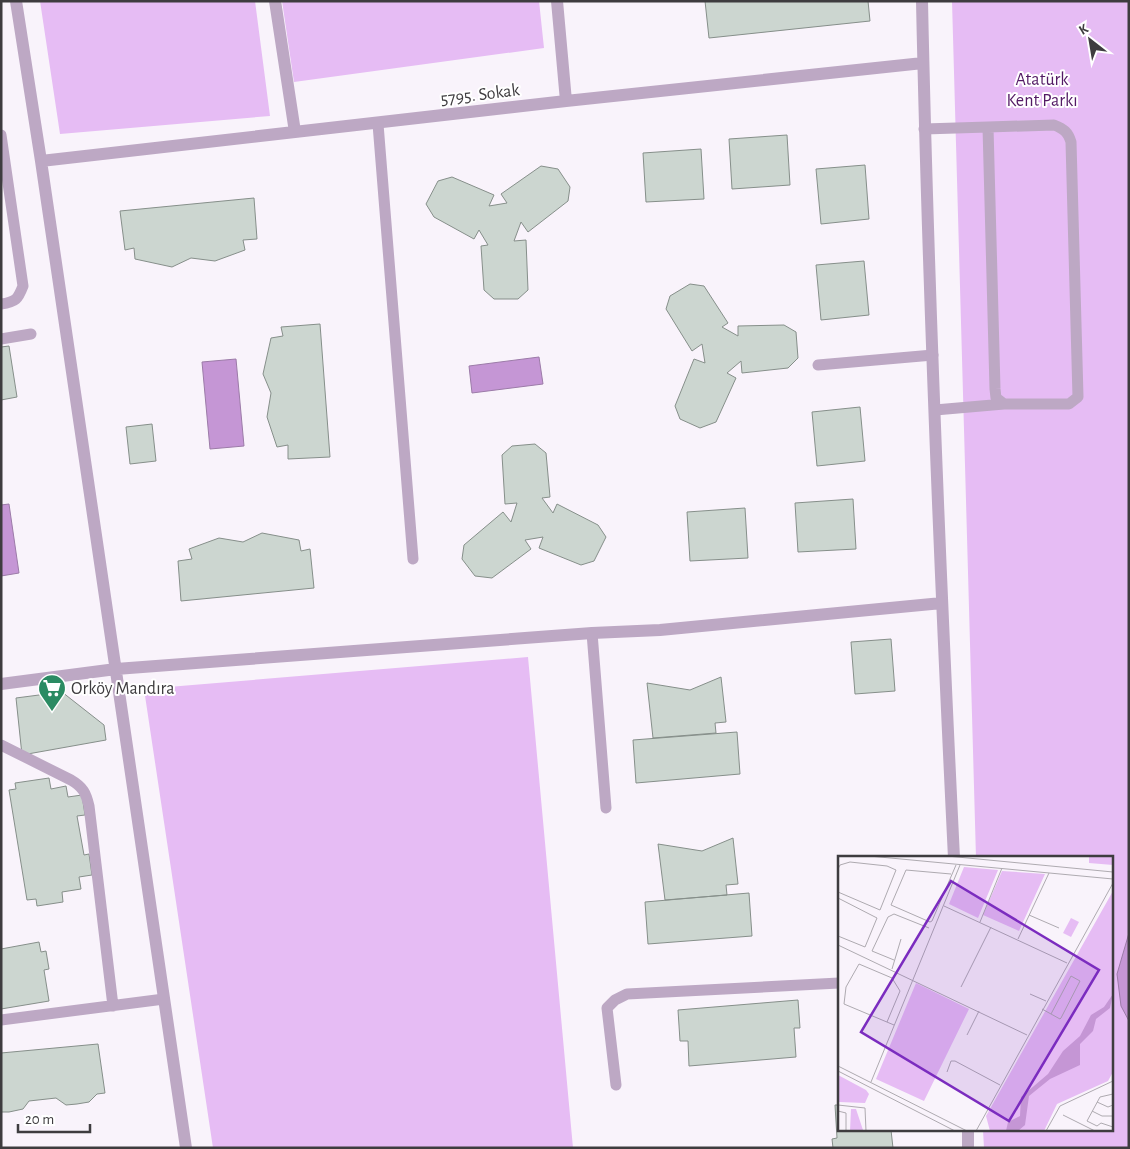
<svg xmlns="http://www.w3.org/2000/svg" width="1130" height="1149" viewBox="0 0 1130 1149" font-family="'Alegreya Sans',sans-serif">
<style>
.green{fill:#e6bcf4}
.water{fill:#c596d5;stroke:#9c7ba8}
.building{fill:#ccd6d0;stroke:#868f8a}
.lines{fill:none;stroke-linecap:round;stroke-linejoin:round}
.lane{stroke:#bda8c4;stroke-width:11}
.street{stroke:#bda8c4;stroke-width:12}
.labels{text-anchor:middle;stroke-width:4;stroke-linejoin:round;paint-order:stroke}
.park-label{font-size:18px;fill:#531a65;stroke:#fff}
.street-label{font-size:18px;fill:#3e3c3f;stroke:#fff}
.poi-label{font-size:18px;fill:#3e3c3f;stroke:#fff;text-anchor:start}
.inset-road{fill:none;stroke:#aeaab0;stroke-width:1}
.view{fill:#7b2cbf;fill-opacity:0.15;stroke:#7b2cbf;stroke-width:2.5}
.inset-edge{fill:none;stroke:#3e3c3f;stroke-width:2.5}
</style>
<rect width="100%" height="100%" fill="#f9f3fb"/>
<path class="green" d="M40 1H255L270 116 60 134Z
M282 1H539L544 48 294 82Z
M952 1H1129V1148H984L983 1130H1111V858H976Z
M528 657 573 1148H213L144 689Z"/>
<path class="water" d="M539 357 543 384 472 393 469 366Z
M236 359 244 446 210 449 202 362Z
M9 504 19 573 1 576V505Z
M1129 933V1021L1121 1006 1117 974Z"/>
<path class="building" d="M705 1H868L870 21 709 38Z
M787 135 790 185 732 189 729 139Z
M701 149 704 199 646 202 643 153Z
M865 165 869 219 821 224 816 169Z
M541 166 558 169 570 187 568 201 528 232 521 222 514 241 526 240 528 290 518 299H494L484 290 481 246 488 245 479 230 474 239 434 217 426 204 438 181 452 177 494 195 489 206 507 203 501 194Z
M254 198 257 239 243 240 245 250 215 261 191 258 172 267 135 259 134 248 125 250 120 211Z
M864 261 869 315 821 320 816 265Z
M690 284 704 286 728 323 722 327 738 336V326L784 325 796 332 798 358 788 368 742 373 741 361 727 373 736 378 716 422 700 428 680 419 675 406 694 359 705 363 702 344 692 351 666 309 670 296Z
M320 324 330 457 288 459V445L277 447 267 417 271 393 263 374 271 338 283 336 281 327Z
M9 346 17 397 1 400V347Z
M860 407 865 461 817 466 812 412Z
M152 424 156 461 130 464 126 427Z
M535 444 546 453 550 497 542 498 553 513 557 504 598 525 606 537 594 561 581 565 539 548 543 537 525 540 531 549 492 578 475 576 462 559 464 545 503 512 511 522 517 503 505 504 502 455 512 446Z
M853 499 856 549 798 552 795 503Z
M745 508 748 558 690 561 687 512Z
M262 533 299 540 301 551 310 549 314 588 181 601 178 561 192 559 189 549 219 538 243 542Z
M891 639 895 691 855 694 851 642Z
M721 677 726 722 715 723 716 733 653 738 647 683 690 690Z
M62 692 104 725 106 740 22 755 16 698Z
M737 732 740 774 636 783 633 740Z
M49 778 51 789 66 786 68 797 82 795 85 815 77 816 84 855 89 854 92 875 79 877 81 889 62 892 63 902 37 906 36 899 27 900 9 790 16 789 15 783Z
M733 838 738 884 726 885 727 895 665 900 658 844 702 851Z
M749 893 752 936 648 944 645 902Z
M39 942 41 952 46 951 49 969 44 970 49 1001 1 1009V949Z
M798 1000 800 1028H794L796 1057 689 1066 688 1041H680L678 1010Z
M98 1044 105 1093 97 1094 89 1102 77 1104 66 1105 56 1098 29 1101 23 1109 9 1112H1V1053Z
M835 1105H839V1130H891L893 1148H833L832 1139 837 1138Z"/>
<g class="lines">
<path class="lane" d="M378 124 413 559
M924 129 988 127
M1 135 23 286C18 299 16 302 1 304
M1 339 31 334
M818 365 933 355
M935 410 1004 404H1069L1078 397 1071 142C1068 132 1064 129 1054 125L988 127 995 389 996 398 1004 404
M592 633 606 808
M1 745 71 780C83 787 86 793 89 806L113 1006
M1 1020 164 999
M616 1085 607 1008 615 1000 627 994 839 983"/>
<path class="street" d="M16 1 41 161 186 1148
M275 1 295 132
M557 1 566 101
M922 1C928 287 940 572 954 858
M41 161 566 101 923 63
M1 684 116 669 592 633 660 630 942 603
M968 1130V1148"/>
</g>
<defs>
<g id="supermarket-pin" transform="scale(1.4375)"><path d="M0 17L-7.5 6A9.5 9.5 0 1 1 7.5 6Z" fill="#2b8b63" stroke="#fff"/><path d="M-6-5.5h2.5l.6 2H6L4.5 2H-2.5L-4.4-4H-6ZM-1.5 3.2a1.3 1.3 0 1 0 .1 0ZM3 3.2a1.3 1.3 0 1 0 .1 0Z" fill="#fff"/></g>
</defs>
<g fill-rule="evenodd">
<use href="#supermarket-pin" x="52" y="688"/>
</g>
<g class="labels">
<g class="park-label">
<text x="1042" y="85">Atatürk<tspan x="1042" dy="21">Kent Parkı</tspan></text>
</g>
<g class="street-label">
<text transform="translate(480 94) rotate(-7)" y="6">5795. Sokak</text>
</g>
<g class="poi-label">
<text x="71" y="694">Orköy Mandıra</text>
</g>
</g>
<g transform="translate(838 856)">
<rect width="275" height="275" fill="#f9f3fb"/>
<path d="M251 0H275V9L251 7ZM126 11 160 14 140 62 111 48ZM164 15 207 18 181 75 145 59ZM275 35V216L270 225 219 248 206 275H152L148 260ZM233 62 241 66 233 81 225 77ZM78 127 131 153 86 245 38 223ZM0 219 28 234 31 238 27 247 1 246ZM13 253H18L25 274 12 275Z" fill="#e6bcf4"/>
<path d="M275 138 272 152 258 163 255 175 242 188V209L212 223 191 240 187 269 180 275H168L170 266 182 260 183 241 210 218 225 195 242 180 253 159 266 151Z" fill="#c596d5"/>
<path class="inset-road" d="M31 0 275 23M109 0 275 16M0 13 2 9 12 6 49 10 58 14 42 54 0 36M113 18 68 14 53 49 92 66 94 65 118 9M0 42 39 62 27 91 0 80M106 50 229 107M191 59 221 72M142 66 164 12M180 83 211 17M0 89 189 179M56 104 34 95 50 61 56 58 91 72M54 113 63 83M123 131 153 71M192 138 208 145M204 153 222 163 223 162 242 125 233 120 213 158M49 166 62 135 54 122 21 108 8 131 6 148 56 169M129 179 141 155M0 210 129 275M0 215 117 275M109 216 113 205H117L162 229M33 226 122 9M275 238 262 241 249 265 259 270 263 267 275 271M259 246 270 251 275 249M0 249 27 252 28 275M0 255 8 257V274M254 255 264 260H275M225 259 257 275M138 275 275 27M208 275 222 250 275 225"/>
<path class="view" d="M113 25 261 114 171 265 23 176Z"/>
<rect width="275" height="275" class="inset-edge"/>
</g>
<rect width="1130" height="1149" fill="none" stroke="#3e3c3f" stroke-width="5"/>
<g transform="translate(1090 40) rotate(329)" stroke="#ffffff" stroke-width="4" paint-order="stroke">
<path d="M0-4L9 19L0 12L-9 19Z" fill="#3e3c3f"/>
<text y="-8" font-size="14" font-weight="bold" text-anchor="middle" fill="#3e3c3f">K</text>
</g>
<path d="M18 1124v8h72v-8" fill="none" stroke="#3e3c3f" stroke-width="2.5"/>
<text x="25" y="1124" font-size="15" fill="#3e3c3f" stroke="#ffffff" stroke-width="4" paint-order="stroke">20 m</text>
</svg>
